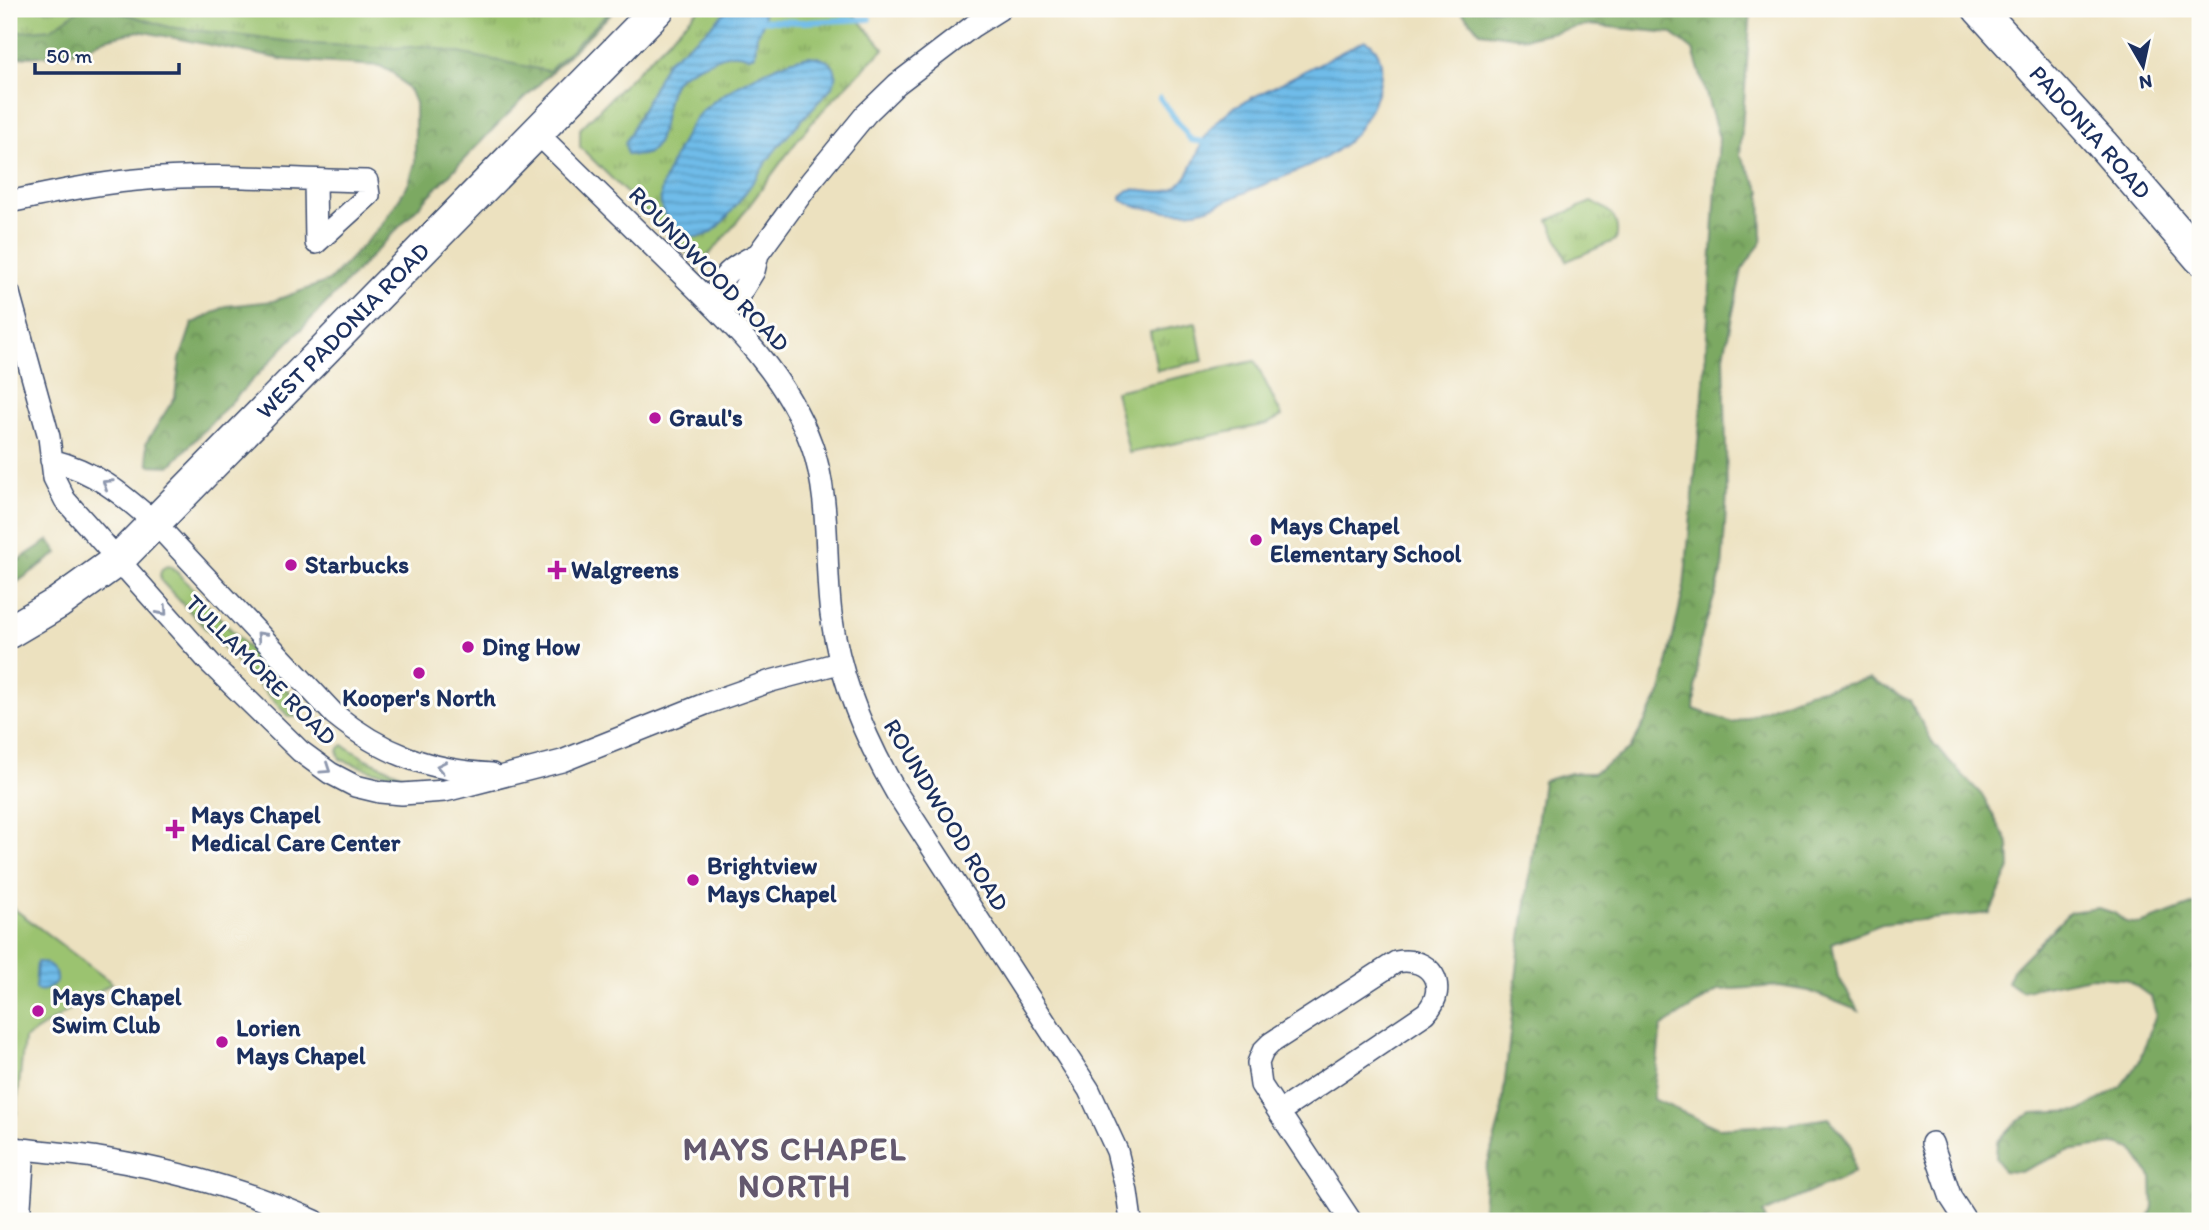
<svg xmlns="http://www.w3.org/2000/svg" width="2209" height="1230" viewBox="0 0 2209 1230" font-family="Itim,sans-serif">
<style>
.grass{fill:#9bc36f;stroke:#5b7966;stroke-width:2}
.forest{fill:url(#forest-crowns);stroke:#4c6c60;stroke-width:2}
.park{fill:url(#park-tufts);stroke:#5b7966;stroke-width:2}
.water{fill:url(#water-rules);stroke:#4576a4;stroke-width:2}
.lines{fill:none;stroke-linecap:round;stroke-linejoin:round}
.stream{stroke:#6fbce9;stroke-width:6}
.minor-casing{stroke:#3a4a6d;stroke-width:24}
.secondary-casing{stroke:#3a4a6d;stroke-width:35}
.minor{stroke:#fff;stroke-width:21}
.secondary{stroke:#fff;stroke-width:32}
.oneway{stroke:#8d97ae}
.poi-dot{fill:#b5179e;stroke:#fdfcf7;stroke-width:2.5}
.labels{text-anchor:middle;stroke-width:6;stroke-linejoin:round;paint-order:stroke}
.street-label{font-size:24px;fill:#1b2f5e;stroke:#fdfcf7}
.poi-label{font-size:24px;font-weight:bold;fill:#1b2f5e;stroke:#fdfcf7;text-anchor:start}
.district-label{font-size:32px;font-weight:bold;letter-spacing:2px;fill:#63586e;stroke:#fdfcf7}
</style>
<defs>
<pattern id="forest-crowns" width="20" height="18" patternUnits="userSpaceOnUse" patternTransform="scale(1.75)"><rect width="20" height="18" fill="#7ca962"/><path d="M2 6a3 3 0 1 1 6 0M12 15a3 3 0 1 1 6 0" fill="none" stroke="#658a54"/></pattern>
<pattern id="park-tufts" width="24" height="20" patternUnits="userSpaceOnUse" patternTransform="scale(1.75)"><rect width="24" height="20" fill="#9bc36f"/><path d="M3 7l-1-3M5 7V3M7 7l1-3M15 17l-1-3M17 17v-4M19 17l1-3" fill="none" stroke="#7e9f5e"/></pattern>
<pattern id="water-rules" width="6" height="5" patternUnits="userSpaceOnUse" patternTransform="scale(1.75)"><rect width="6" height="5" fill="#6fbce9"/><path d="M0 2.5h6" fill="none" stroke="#5a99c0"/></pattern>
</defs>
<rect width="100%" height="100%" fill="#fdfcf7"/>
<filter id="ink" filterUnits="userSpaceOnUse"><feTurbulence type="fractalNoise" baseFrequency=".0143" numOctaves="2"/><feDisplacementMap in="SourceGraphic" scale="14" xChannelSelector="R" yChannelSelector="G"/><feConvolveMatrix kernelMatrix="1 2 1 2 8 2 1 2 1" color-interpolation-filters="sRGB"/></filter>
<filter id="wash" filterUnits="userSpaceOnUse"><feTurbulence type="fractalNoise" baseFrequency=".00686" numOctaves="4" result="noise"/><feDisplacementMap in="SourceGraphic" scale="28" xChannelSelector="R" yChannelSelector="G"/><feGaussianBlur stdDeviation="1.57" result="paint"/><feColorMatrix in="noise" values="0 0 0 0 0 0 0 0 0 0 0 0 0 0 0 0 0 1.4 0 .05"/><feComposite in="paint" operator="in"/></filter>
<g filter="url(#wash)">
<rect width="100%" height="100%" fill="#ece1bf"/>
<path class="grass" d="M1255 361 1282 416 1267 424 1129 453 1115 391Z
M9 905 112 983 24 1039 16 1114 9 1121Z"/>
<path class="forest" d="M9 9H616L497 125 170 466 149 465 146 443 175 397 180 359 192 324 226 306 273 301 329 281 382 225 409 183 415 163V103L410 91 393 73 380 66 286 60 139 31 105 39 87 48 60 55 9 58Z
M1459 9H1751L1740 155 1761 191 1762 241 1742 270 1724 355 1727 493 1722 572 1700 642 1694 709 1733 723 1808 692 1870 679 1910 701 1934 745 1982 795 2009 844 2010 868 1990 913 1882 924 1832 943 1838 977 1859 1011 1809 991 1779 986 1719 990 1661 1027 1653 1099 1718 1128 1789 1124 1829 1118 1851 1145 1854 1173 1763 1213 1766 1221H1482L1486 1170 1501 1116 1519 952 1543 781 1570 773H1593L1630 749 1661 692 1684 587 1704 382 1719 138 1693 50 1671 33 1588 25 1525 38 1480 32Z
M49 540 58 553 9 588V566Z
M2200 902V1221H2148L2153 1207 2152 1178 2132 1149 2117 1144 2068 1151 2020 1172 2003 1171 1996 1157 1997 1142 2018 1120 2033 1113 2080 1111 2120 1087 2139 1062 2156 1014 2151 997 2126 979 2091 977 2021 991 2008 982 2014 968 2070 912 2099 908 2114 913 2126 922 2140 924Z"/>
<path class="park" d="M9 9H80L51 29 9 33Z
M83 9H612L549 71 424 46 396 48 311 44 169 27 112 10Z
M699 9H850L884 49C858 74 832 99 809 126 771 172 742 222 699 265L580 147V129Z
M1591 202C1609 208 1621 220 1616 240L1567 261 1549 220Z
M1196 323 1203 361 1157 370 1150 332Z
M167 566 172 567 298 701 300 710 297 716 292 717 287 715 162 582 160 575 162 569Z
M343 745 366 759 405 776 372 771 340 759 338 753 339 748Z"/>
<path class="water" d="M728 9 763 10 764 21 757 35 755 54 749 57C734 51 727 54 713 60 702 65 687 70 678 78 657 100 673 167 627 154L625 143 667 61 707 30Z
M1365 40C1401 58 1369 122 1348 141 1323 165 1285 175 1253 189 1237 195 1221 205 1204 209 1185 215 1138 210 1121 200V196L1129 190C1141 188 1154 193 1167 191 1191 185 1195 152 1207 134 1214 123 1224 115 1234 107Z
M810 56C830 58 843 69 831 88 813 108 794 128 777 148 764 165 753 183 740 200 726 218 708 249 682 232 673 227 664 217 662 208 657 192 666 176 672 162 679 148 685 132 695 119 714 95 779 60 810 56Z
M37 962C49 962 57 968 56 981 51 988 43 993 35 989Z"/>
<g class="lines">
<path class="stream" d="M571 9 589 11
M756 20 802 22 869 19
M1160 98 1191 140 1210 143"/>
</g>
</g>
<g filter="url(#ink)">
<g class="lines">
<g class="minor-casing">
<path id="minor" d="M537 133C580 175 623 217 666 259 723 315 784 369 812 446 831 500 824 558 831 614 840 679 864 737 896 792L1089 1090 1117 1151 1127 1192 1131 1221
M9 202C51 193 93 184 136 180 212 172 290 180 367 181L369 195 316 243 315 180
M758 254C732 267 719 274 713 304L735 302 754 271 758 254 811 181 866 114 897 84 973 26 1000 9
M9 293 49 437 54 478 65 500 211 664 300 751 330 773 355 786 380 792 402 794 445 791 562 761 705 704 771 681 839 663
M51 460C95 471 121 493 155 523L334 714C383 754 428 770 492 774
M1279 1112 1426 1013C1450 987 1431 955 1396 962L1271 1043 1263 1051 1258 1063 1261 1085 1351 1221
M1932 1143 1951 1198 1966 1221
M9 1147C41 1152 73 1153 105 1159 178 1171 248 1191 315 1221
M19 1221 24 1149"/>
</g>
<g class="secondary-casing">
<g id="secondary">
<path id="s1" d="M1979 9 2102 144 2200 258"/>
<path id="s2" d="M9 632 58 603 118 560 658 9"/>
</g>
</g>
<use href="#minor" class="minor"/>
<use href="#secondary" class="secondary"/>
</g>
<defs><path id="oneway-chevron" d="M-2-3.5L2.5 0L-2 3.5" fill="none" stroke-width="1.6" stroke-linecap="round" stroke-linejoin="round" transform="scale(1.75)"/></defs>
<g class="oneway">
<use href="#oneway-chevron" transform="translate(107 484) rotate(-147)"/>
<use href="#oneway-chevron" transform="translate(163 611) rotate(48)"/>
<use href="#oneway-chevron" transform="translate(261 636) rotate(-133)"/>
<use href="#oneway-chevron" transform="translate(441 767) rotate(-168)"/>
<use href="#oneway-chevron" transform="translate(326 769) rotate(34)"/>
</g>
</g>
<g class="poi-dot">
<circle cx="655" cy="418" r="7"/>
<circle cx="1256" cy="540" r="7"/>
<circle cx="291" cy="565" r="7"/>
<path d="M553.5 559.5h7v7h7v7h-7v7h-7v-7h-7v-7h7z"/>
<circle cx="468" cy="647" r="7"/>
<circle cx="419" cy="673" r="7"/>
<path d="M171.5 818.5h7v7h7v7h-7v7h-7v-7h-7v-7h7z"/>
<circle cx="693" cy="880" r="7"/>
<circle cx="38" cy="1011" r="7"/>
<circle cx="222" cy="1042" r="7"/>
</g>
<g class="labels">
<g class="street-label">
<text dy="8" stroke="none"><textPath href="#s1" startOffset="166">PADONIA ROAD</textPath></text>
<text transform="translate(709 269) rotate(46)" y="8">ROUNDWOOD ROAD</text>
<text dy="8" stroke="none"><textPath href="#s2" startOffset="452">WEST PADONIA ROAD</textPath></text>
<text transform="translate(261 670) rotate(45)" y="8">TULLAMORE ROAD</text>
<text transform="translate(946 815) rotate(59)" y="8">ROUNDWOOD ROAD</text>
</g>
<g class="poi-label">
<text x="669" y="426">Graul's</text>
<text x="1270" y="534">Mays Chapel<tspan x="1270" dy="28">Elementary School</tspan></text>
<text x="305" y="573">Starbucks</text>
<text x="571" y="578">Walgreens</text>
<text x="482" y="655">Ding How</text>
<text x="419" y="706" text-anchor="middle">Kooper's North</text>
<text x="191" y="823">Mays Chapel<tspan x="191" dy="28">Medical Care Center</tspan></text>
<text x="707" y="874">Brightview<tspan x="707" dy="28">Mays Chapel</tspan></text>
<text x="52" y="1005">Mays Chapel<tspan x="52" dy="28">Swim Club</tspan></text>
<text x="236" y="1036">Lorien<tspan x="236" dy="28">Mays Chapel</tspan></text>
</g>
<g class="district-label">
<text x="795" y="1160">MAYS CHAPEL<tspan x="795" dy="37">NORTH</tspan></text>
</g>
</g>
<rect width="2209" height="1230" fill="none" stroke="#fdfcf7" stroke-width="35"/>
<g transform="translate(2143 66) rotate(171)" stroke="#fdfcf7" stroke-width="5" paint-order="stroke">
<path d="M0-5L12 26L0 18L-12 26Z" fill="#1b2f5e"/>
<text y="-10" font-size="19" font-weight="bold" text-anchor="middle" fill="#1b2f5e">N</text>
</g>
<path d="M35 63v10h144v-10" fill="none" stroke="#1b2f5e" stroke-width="3.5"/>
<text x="46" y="63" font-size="21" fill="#1b2f5e" stroke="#fdfcf7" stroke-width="5" paint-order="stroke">50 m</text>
</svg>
